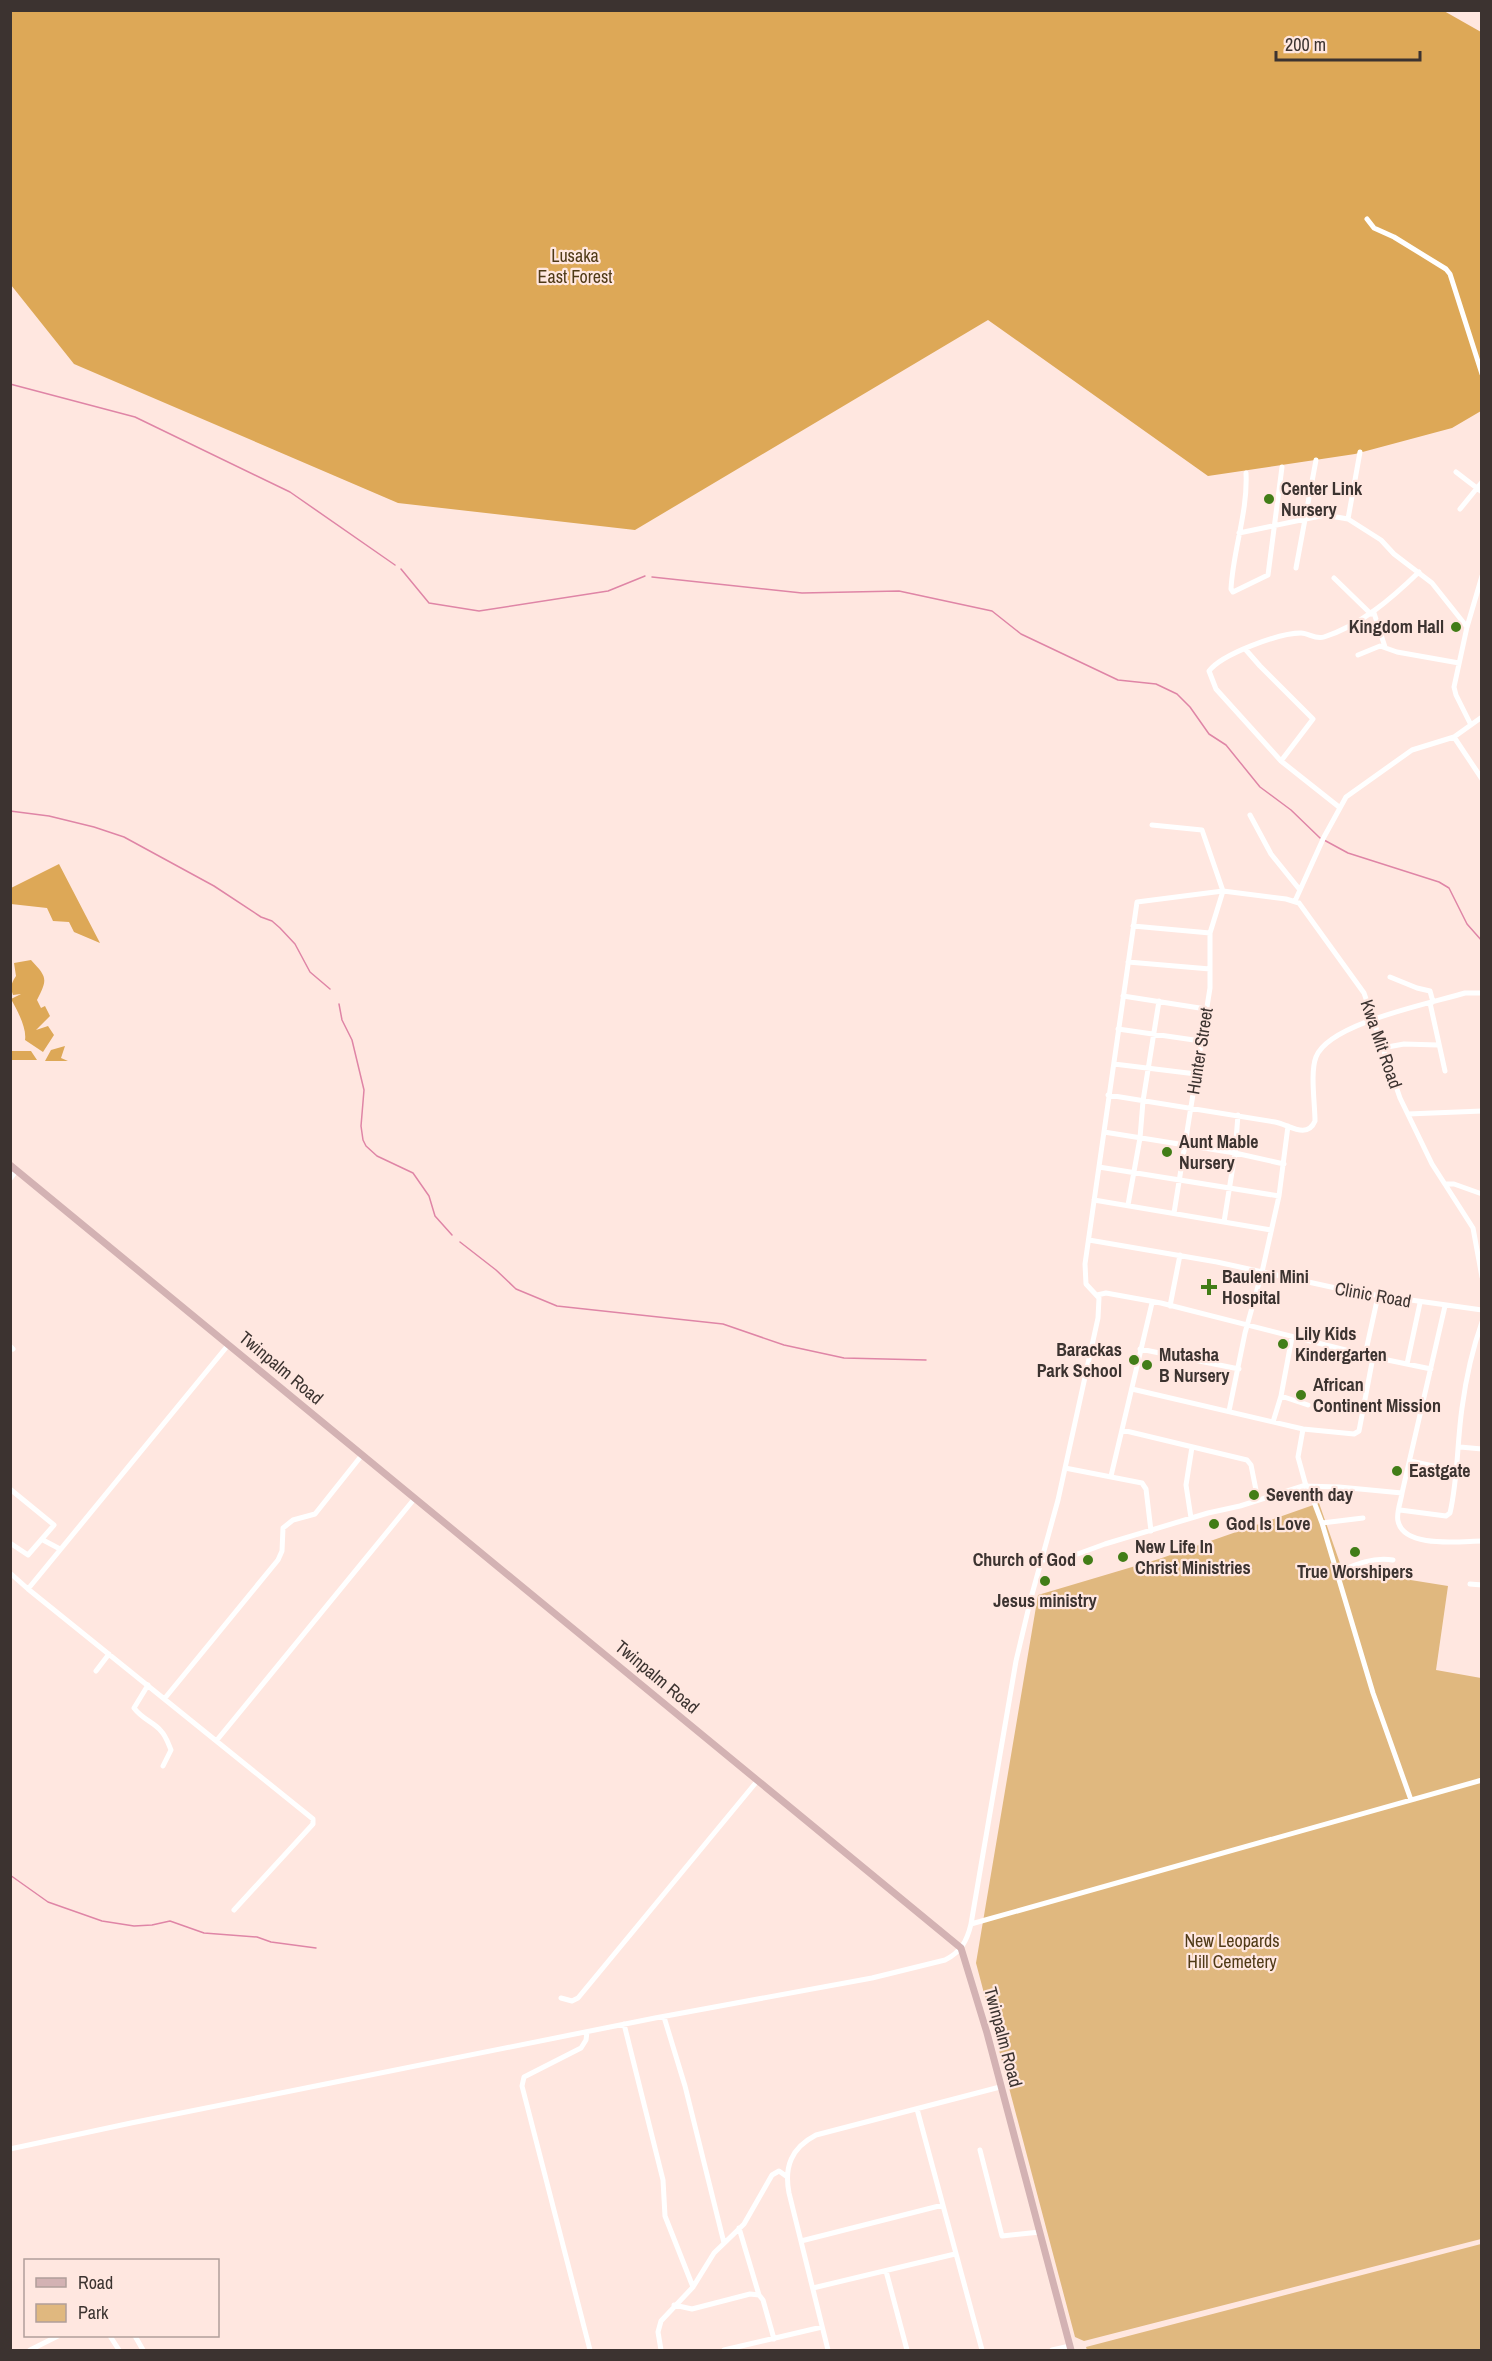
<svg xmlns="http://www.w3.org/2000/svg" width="1492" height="2361" viewBox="0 0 1492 2361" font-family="'Archivo Narrow',sans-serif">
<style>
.green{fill:#e0b87f}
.forest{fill:#dda857}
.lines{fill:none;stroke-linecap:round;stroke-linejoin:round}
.stream{stroke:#df85a6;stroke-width:1.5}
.minor{stroke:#fff;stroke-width:5}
.major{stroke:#d3b2b3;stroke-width:7}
.poi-dot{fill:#427d17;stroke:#ffe7e0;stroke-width:2}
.labels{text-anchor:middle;stroke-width:4.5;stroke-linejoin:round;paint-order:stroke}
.park-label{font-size:18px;fill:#503a17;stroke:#ffe7e0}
.poi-label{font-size:18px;font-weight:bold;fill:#3c3330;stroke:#ffe7e0;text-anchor:start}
.street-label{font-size:18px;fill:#3c3330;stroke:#ffe7e0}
</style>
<rect width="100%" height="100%" fill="#ffe7e0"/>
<path class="green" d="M1319 1503 1342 1569 1448 1586 1436 1670 1481 1678V2239L1084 2341 1075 2337 976 1963 1038 1595 1159 1559Z
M1481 2244V2350H1087L1086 2347Z"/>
<path class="forest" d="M10 11H1444L1481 32V411L1452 428 1355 454 1208 476 988 320 635 530 398 503 74 364 11 285Z
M59 864 100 943 74 932 69 922 53 921 47 908 11 904V888Z
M31 960C47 977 48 979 37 1000L41 1008 45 1006 50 1016 36 1030 48 1026 54 1035 43 1052 25 1040C27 1028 17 1010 11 999L21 994 13 995C10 986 11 984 16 976L14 963Z
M65 1046 61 1058 68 1061H45L51 1050Z
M11 1051H31L37 1060H11Z"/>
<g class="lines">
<path class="stream" d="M10 384 135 417 290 492 395 565
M401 569 429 603 479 611 608 591 645 576
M652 577 802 593 899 591 992 611 1021 634 1118 680 1156 684 1177 694 1190 707 1209 734 1226 745 1260 787 1291 810 1320 838
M10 811 49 816 94 827 124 837 214 886 261 917 272 921 280 928 295 944 310 972 330 989
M1324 840 1348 853 1439 882 1449 888 1467 924 1482 941
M339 1004 342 1020 352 1040 364 1090 361 1126 363 1140 366 1146 377 1156 413 1173 429 1196 435 1216 452 1235
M460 1242 496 1270 516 1289 557 1306 723 1324 784 1345 844 1358 926 1360
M10 1875 48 1902 102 1921 134 1926 152 1925 170 1921 204 1933 257 1937 271 1942 316 1948"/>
<path class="minor" d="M1367 219 1374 228 1394 237 1446 269 1450 274 1482 374
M1456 472 1482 492
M1246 473C1248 512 1233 550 1231 589L1233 592 1268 575 1282 467
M1460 509 1482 482
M1348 519 1360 452
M1239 533 1325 515 1348 519 1381 540 1394 554 1432 583 1467 627
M1296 568 1316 460
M1334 578 1371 614
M1374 613 1385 647
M1246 650 1260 666 1313 719 1281 761
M1358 655 1380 646 1397 652 1459 663
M1471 725 1456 695 1454 687 1467 627 1482 576
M1454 737 1482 779
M1339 807 1281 761 1216 689 1209 671C1222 654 1279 633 1301 633 1309 633 1315 640 1324 637 1361 625 1391 599 1419 572
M1250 815 1271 854 1300 890
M1152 825 1202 830 1223 891 1210 933V988L1174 1213
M1295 901 1324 837 1346 797 1412 750 1454 737 1482 717
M1133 926 1210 933
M1128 962 1210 969
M1390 977 1417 988 1430 991 1433 1002
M1123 996 1206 1009
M1430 1003 1445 1071
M1118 1029 1201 1041
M1382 1048 1404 1044 1438 1045
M1114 1064 1196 1074
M1108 1095 1275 1122C1288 1124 1307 1140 1315 1121 1315 1104 1310 1072 1316 1057 1329 1023 1432 1003 1465 993H1482
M1408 1114 1482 1111
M1104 1132 1235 1153 1284 1164
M1099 1167 1279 1196
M10 1179 17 1170
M1445 1184H1454L1482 1194
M1094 1200 1271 1230
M1128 1205 1140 1138 1143 1101 1159 1001
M1224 1222 1235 1153 1238 1115
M1089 1240 1217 1262 1354 1292 1482 1310
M1097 1295 1106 1293 1161 1303 1373 1357 1431 1369
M1170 1306 1180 1255
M1445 1306 1402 1493C1401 1501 1396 1513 1398 1521 1404 1549 1461 1541 1482 1541
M229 1344 28 1589 313 1819V1824L234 1910
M10 1346 13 1349
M1140 1349 1239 1369
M1365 1355 1378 1296
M1407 1364 1420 1303
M1132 1389 1303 1429 1354 1434 1359 1431 1373 1357
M1281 1396 1308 1405
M1229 1411 1245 1333 1262 1272 1279 1196 1288 1126
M1273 1422 1281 1396 1292 1337
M1303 1429 1298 1457 1306 1486
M1122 1430 1247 1460 1251 1465 1258 1500
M1460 1447 1482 1449
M1410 1461 1457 1471
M1065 1468 1142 1483 1146 1489 1151 1531
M1111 1476 1152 1303
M1308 1486 1322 1523 1373 1693 1411 1800
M10 1489 54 1525 28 1555 10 1543
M1400 1510 1446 1516 1450 1513C1458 1478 1457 1443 1462 1408 1466 1378 1472 1350 1482 1322
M1191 1518 1186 1485 1192 1447
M1322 1523 1363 1518
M43 1540 60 1549
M1041 1560 1064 1559 1105 1544 1208 1513 1240 1506 1303 1486 1339 1487 1402 1493
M1338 1572C1356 1564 1373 1557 1393 1560
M10 1573 28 1589
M1470 1584 1482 1585
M96 1671 109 1654
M148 1685 134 1708C143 1720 154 1722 161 1731 166 1736 168 1743 171 1750L163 1766
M165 1698 278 1560 282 1551 283 1528 293 1520 315 1514 362 1455
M217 1740 415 1498
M971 1924 1482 1780
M561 1998 572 2001 578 1998 758 1780
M664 2017 685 2086 724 2243
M624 2024 663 2180 665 2216 693 2287
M587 2032 586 2040 581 2048 524 2077 522 2086 590 2350
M917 2109 982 2350
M10 2149 131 2123 655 2018 872 1978 945 1960C961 1952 967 1941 971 1924L1016 1661 1031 1598 1058 1500 1098 1318 1099 1298 1086 1284 1085 1264 1137 902 1223 891 1286 899 1299 903 1364 993 1400 1098 1432 1164 1473 1228 1482 1277
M980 2150 1002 2236 1040 2232
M739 2228 759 2295
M801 2241 943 2205
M886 2271 907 2350
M813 2288 955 2254
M674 2305 692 2309 750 2294 759 2295 763 2300 774 2339
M110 2336 119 2350
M135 2336 143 2350
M30 2350 58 2336
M661 2350 658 2332 661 2321 693 2287 714 2253 744 2224 772 2175 779 2171 786 2176
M724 2350 822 2327
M828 2350 789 2193C784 2167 791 2148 816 2135L1000 2087
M1052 2350 1070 2346"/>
<path class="major" d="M10 1165 961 1948 987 2033 1071 2350"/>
</g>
<g class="poi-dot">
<circle cx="1269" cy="499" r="6"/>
<circle cx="1456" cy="627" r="6"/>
<circle cx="1167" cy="1152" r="6"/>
<path d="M1206 1278h6v6h6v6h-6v6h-6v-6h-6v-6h6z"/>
<circle cx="1283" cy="1344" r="6"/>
<circle cx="1134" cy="1360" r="6"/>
<circle cx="1147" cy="1365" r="6"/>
<circle cx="1301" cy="1395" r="6"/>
<circle cx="1397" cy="1471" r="6"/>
<circle cx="1254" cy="1495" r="6"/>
<circle cx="1214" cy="1524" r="6"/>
<circle cx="1355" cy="1552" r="6"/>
<circle cx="1123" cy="1557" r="6"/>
<circle cx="1088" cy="1560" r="6"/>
<circle cx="1045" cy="1581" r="6"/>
</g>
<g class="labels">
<g class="park-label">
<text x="575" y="262">Lusaka<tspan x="575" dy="21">East Forest</tspan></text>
<text x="1232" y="1947">New Leopards<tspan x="1232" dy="21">Hill Cemetery</tspan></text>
</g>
<g class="poi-label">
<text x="1281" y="495">Center Link<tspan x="1281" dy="21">Nursery</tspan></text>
<text x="1444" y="633" text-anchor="end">Kingdom Hall</text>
<text x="1179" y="1148">Aunt Mable<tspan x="1179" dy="21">Nursery</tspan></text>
<text x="1222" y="1283">Bauleni Mini<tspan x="1222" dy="21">Hospital</tspan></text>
<text x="1295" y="1340">Lily Kids<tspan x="1295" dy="21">Kindergarten</tspan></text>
<text x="1122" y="1356" text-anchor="end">Barackas<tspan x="1122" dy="21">Park School</tspan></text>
<text x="1159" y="1361">Mutasha<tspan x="1159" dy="21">B Nursery</tspan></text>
<text x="1313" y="1391">African<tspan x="1313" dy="21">Continent Mission</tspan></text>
<text x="1409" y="1477">Eastgate</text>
<text x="1266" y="1501">Seventh day</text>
<text x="1226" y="1530">God Is Love</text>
<text x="1135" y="1553">New Life In<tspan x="1135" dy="21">Christ Ministries</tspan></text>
<text x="1076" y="1566" text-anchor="end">Church of God</text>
<text x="1355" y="1578" text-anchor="middle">True Worshipers</text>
<text x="1045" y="1607" text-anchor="middle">Jesus ministry</text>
</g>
<g class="street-label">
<text transform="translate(1381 1044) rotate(71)" y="6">Kwa Mit Road</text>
<text transform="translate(1200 1051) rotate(-81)" y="6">Hunter Street</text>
<text transform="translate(1373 1295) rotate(10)" y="6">Clinic Road</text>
<text transform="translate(281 1368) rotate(40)" y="6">Twinpalm Road</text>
<text transform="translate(657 1677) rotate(40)" y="6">Twinpalm Road</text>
<text transform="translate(1003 2037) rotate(75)" y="6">Twinpalm Road</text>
</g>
</g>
<rect width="1492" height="2361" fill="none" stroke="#3c3330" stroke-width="24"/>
<rect x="24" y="2259" width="195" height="78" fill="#ffe7e0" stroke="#b19f9a" stroke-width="1.5"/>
<rect x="36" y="2278" width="30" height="9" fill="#d3b2b3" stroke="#b19f9a" stroke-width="1.5"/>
<text x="78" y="2289" font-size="18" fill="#3c3330">Road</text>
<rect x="36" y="2304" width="30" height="18" fill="#e0b87f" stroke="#b19f9a" stroke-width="1.5"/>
<text x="78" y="2319" font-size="18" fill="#3c3330">Park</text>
<path d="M1276 51v9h144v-9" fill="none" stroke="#3c3330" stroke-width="3"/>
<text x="1285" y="51" font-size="18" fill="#3c3330" stroke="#ffe7e0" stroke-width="4.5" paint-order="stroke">200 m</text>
</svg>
